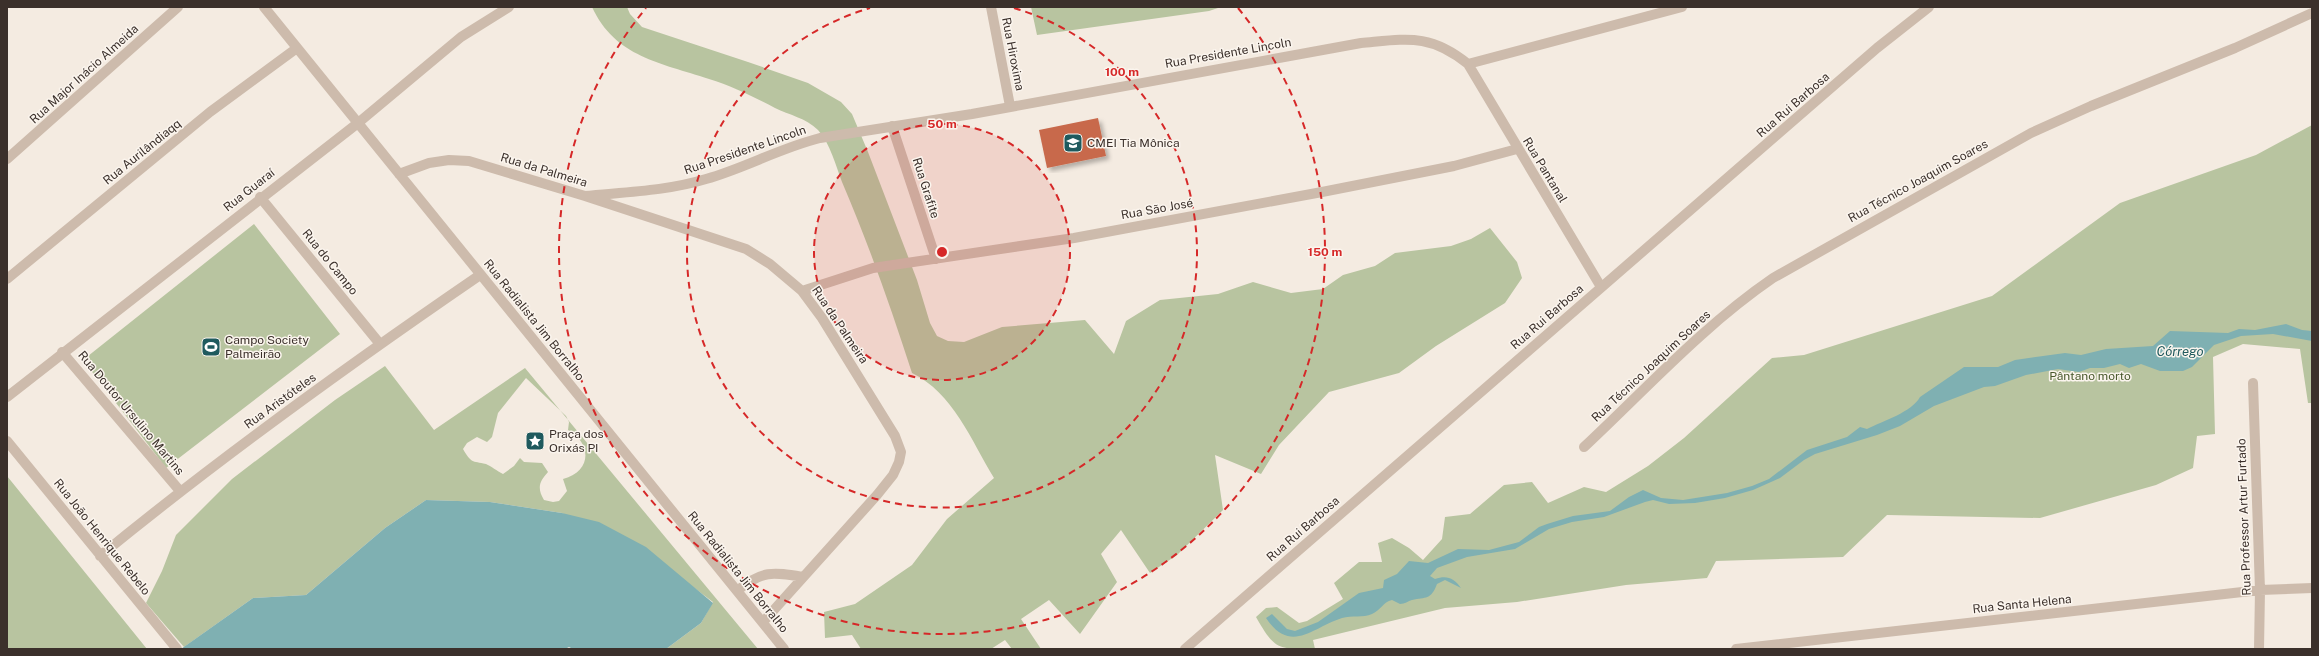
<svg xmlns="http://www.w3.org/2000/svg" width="2319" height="656" viewBox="0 0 2319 656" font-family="'Public Sans',sans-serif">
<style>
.green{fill:#b8c4a0;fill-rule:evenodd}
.water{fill:#7fb0b2}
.building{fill:#c8694b;filter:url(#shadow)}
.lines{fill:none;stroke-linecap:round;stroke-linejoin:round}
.minor{stroke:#cdbbac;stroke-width:10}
.tertiary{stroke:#cdbbac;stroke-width:10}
.ring{fill:none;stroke:#d62828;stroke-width:2;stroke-dasharray:7 5}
.labels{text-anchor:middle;stroke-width:3;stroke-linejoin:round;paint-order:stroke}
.street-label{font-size:12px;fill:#3b302b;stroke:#fbf5ee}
.poi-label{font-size:12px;fill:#3b302b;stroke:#fbf5ee;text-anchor:start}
.park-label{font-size:12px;fill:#4a5a2e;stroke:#fbf5ee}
.water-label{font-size:13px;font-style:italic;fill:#1f5a5e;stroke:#fbf5ee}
.centre{fill:#d62828;stroke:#fbf5ee;stroke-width:2}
.ring-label{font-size:12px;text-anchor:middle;font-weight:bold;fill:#d62828;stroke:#fbf5ee;stroke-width:3;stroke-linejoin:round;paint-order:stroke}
</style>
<defs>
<filter id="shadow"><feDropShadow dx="3.5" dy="3.5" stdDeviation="2" flood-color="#0004"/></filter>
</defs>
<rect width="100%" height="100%" fill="#f4ebe1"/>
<path class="green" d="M592 7H627L630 14 642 27 748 62 808 83 841 102 852 114 868 152 917 280 930 323 937 336 948 341 964 342 1002 327 1085 320 1114 354 1126 321 1160 300 1218 294 1253 282 1291 293 1323 289 1343 275 1375 266 1395 253 1451 246 1471 239 1490 228 1517 262 1522 278 1505 303 1436 346 1399 373 1329 392 1279 445 1261 474 1215 455 1223 510 1177 555 1150 573 1121 530 1101 554 1117 582 1080 634 1049 600 1021 619 1041 649H1012L1005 640 991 649H861L852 635 825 638 824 612 855 604 912 565 947 519 994 478C971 440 953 393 912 373 891 308 869 245 842 182 836 166 830 143 818 130 806 118 789 115 775 108 754 97 732 86 709 79 661 63 615 57 592 7Z
M1031 7H1221L1209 11 1037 35Z
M2312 125V403H2308L2300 349 2243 344 2213 357 2215 434 2197 436 2193 468 2156 485 2040 518 1887 515 1843 557 1716 561 1707 578 1626 585 1517 602 1445 608 1313 640 1315 649C1277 649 1275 650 1256 617L1266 608 1277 607 1299 623 1307 621 1343 599 1334 583 1359 562H1382L1378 543 1392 538 1409 548 1423 560 1442 539 1445 517 1470 514 1504 485 1532 482 1548 503 1584 487 1606 492 1648 466 1684 438 1772 358 1804 355 1992 296 2120 203 2256 155Z
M254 224 340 334 166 468 83 360Z
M385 366 434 430 525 368 758 649H666L701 623 713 602 685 581 562 513 490 502 426 500 385 528 306 595 253 598 184 647 146 603 162 571 176 535 232 479 335 400ZM526 378 566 416 569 422 568 430C592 443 592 472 563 479L567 491 559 501 553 502 544 500C537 488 539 482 548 472L542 463 524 462 520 458 514 466 503 474C497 471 491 466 486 464 472 461 471 463 463 449L467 443 477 437 487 442 492 437 498 413Z
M7 476 147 649H7Z"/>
<path class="water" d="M2286 324 2302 330 2312 331V341L2273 334 2241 336 2214 345 2192 367 2183 371H2160L2141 364 2129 368 2120 364 2104 368H2090L2079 372 2058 369 2026 375 1995 386 1984 387 1934 406 1900 426 1877 435 1815 454 1804 460 1780 478 1753 490 1725 498 1695 503 1669 504 1653 500 1645 502 1604 517 1572 522 1549 529 1515 549 1467 557 1437 568 1430 576 1435 579C1447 575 1454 578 1461 588L1445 580 1437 584C1431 600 1426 597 1412 600 1408 601 1405 604 1400 604L1392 600C1383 602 1380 611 1372 614 1363 618 1352 615 1342 618 1313 627 1291 655 1266 618L1272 614 1287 629 1295 631 1318 622 1359 593 1383 588 1384 580 1397 574 1409 561 1428 563 1458 549 1489 550 1519 542 1539 527 1547 524 1573 516 1610 511 1629 497 1643 490 1661 498 1683 500 1727 493 1752 486 1769 479 1807 450 1847 437 1860 427 1867 429C1883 421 1912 412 1920 397L1964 367H1998L2015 360 2065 353 2081 355 2106 349 2153 346 2170 331 2228 333 2239 329 2255 330Z
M426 500 490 502 562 513 599 522 646 547 713 603 701 623 666 649H573L569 647 565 649H181L253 598 306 595 385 528Z"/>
<path class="building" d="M1098 118 1106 156 1047 168 1039 130Z"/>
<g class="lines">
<path class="minor" d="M264 7 784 649
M991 7 1010 106
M1468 64 1682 7
M892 126 936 259
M7 159 178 7
M399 174 429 163 449 160 469 161 585 196 746 249 770 264 802 291 822 318 895 436 901 452 899 462 893 475 877 495 763 622
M585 196C625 192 667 191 706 179 745 168 780 148 820 138L972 114 1361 43C1407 39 1430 33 1468 64L1601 287
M260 197 380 344
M7 279 210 112 297 48
M802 291 873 268 1074 238 1322 192 1454 166 1517 149
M62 352 180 491
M2253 383 2260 590 2259 649
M7 397 358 123 461 37 509 7
M7 441 177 649
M1584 447C1646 389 1703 326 1773 278L2031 133 2091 106 2235 48 2312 13
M100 556C222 456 350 364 480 275
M737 591C762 570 773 572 803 577
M1736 649 2260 590 2312 588"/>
<path class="tertiary" d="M1185 649 1877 48 1929 7"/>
</g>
<circle cx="942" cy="252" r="128" fill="#d62828" fill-opacity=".12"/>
<g class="ring">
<circle cx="942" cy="252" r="128"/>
<path d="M1014 8A255 255 0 1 1 870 8"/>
<path d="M1238 8A383 383 0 1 1 646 8"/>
</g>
<defs>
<g id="school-square" transform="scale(1)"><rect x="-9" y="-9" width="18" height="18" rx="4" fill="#1f5a5e" stroke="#fbf5ee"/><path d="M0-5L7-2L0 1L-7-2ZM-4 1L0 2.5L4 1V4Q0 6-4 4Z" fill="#fff"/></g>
<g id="stadium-square" transform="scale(1)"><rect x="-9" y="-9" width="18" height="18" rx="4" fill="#1f5a5e" stroke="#fbf5ee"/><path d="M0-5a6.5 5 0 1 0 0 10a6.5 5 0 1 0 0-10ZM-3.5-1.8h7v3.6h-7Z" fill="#fff"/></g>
<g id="sight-square" transform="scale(1)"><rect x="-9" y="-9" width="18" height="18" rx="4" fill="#1f5a5e" stroke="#fbf5ee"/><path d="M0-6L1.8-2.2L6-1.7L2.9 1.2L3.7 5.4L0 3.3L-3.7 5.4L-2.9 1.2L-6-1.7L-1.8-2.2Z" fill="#fff"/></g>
</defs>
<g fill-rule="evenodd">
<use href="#school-square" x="1073" y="143"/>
<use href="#stadium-square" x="211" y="347"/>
<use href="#sight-square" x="535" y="441"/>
</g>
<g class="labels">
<g class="street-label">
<text transform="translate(1228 53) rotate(-10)" y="4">Rua Presidente Lincoln</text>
<text transform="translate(1013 54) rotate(79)" y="4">Rua Hiroxima</text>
<text transform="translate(84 74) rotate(-42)" y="4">Rua Major Inácio Almeida</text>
<text transform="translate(1793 105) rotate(-41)" y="4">Rua Rui Barbosa</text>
<text transform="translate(745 150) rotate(-19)" y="4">Rua Presidente Lincoln</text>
<text transform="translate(142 152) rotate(-39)" y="4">Rua Aurilândiaqq</text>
<text transform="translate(544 170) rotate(17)" y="4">Rua da Palmeira</text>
<text transform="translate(1545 170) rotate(59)" y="4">Rua Pantanal</text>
<text transform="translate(1918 181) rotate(-29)" y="4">Rua Técnico Joaquim Soares</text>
<text transform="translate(926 188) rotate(72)" y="4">Rua Grafite</text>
<text transform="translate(249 190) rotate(-38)" y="4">Rua Guaraí</text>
<text transform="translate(1157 209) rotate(-10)" y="4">Rua São José</text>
<text transform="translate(330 262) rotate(51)" y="4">Rua do Campo</text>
<text transform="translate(1547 317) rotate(-41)" y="4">Rua Rui Barbosa</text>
<text transform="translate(534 320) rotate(51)" y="4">Rua Radialista Jim Borralho</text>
<text transform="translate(840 325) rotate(56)" y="4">Rua da Palmeira</text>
<text transform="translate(1651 366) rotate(-43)" y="4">Rua Técnico Joaquim Soares</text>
<text transform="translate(280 401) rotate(-36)" y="4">Rua Aristóteles</text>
<text transform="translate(131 413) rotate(50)" y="4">Rua Doutor Ursulino Martins</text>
<text transform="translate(2244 517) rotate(-92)" y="4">Rua Professor Artur Furtado</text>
<text transform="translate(1303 529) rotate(-41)" y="4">Rua Rui Barbosa</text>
<text transform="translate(102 537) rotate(51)" y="4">Rua João Henrique Rebelo</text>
<text transform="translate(738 572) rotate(51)" y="4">Rua Radialista Jim Borralho</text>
<text transform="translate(2022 604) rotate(-6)" y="4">Rua Santa Helena</text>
</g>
<g class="poi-label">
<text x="1087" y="147">CMEI Tia Mônica</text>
<text x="225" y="344">Campo Society<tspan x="225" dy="14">Palmeirão</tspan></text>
<text x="549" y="438">Praça dos<tspan x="549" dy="14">Orixás PI</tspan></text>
</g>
<g class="park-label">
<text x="2090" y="380">Pântano morto</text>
</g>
<g class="water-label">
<text x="2180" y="356">Córrego</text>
</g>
</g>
<circle cx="942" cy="252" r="6" class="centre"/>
<g class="ring-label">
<text x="1122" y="76">100 m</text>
<text x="942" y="128">50 m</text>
<text x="1325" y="256">150 m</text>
</g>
<rect width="2319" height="656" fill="none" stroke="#3b302b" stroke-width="16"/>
</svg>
